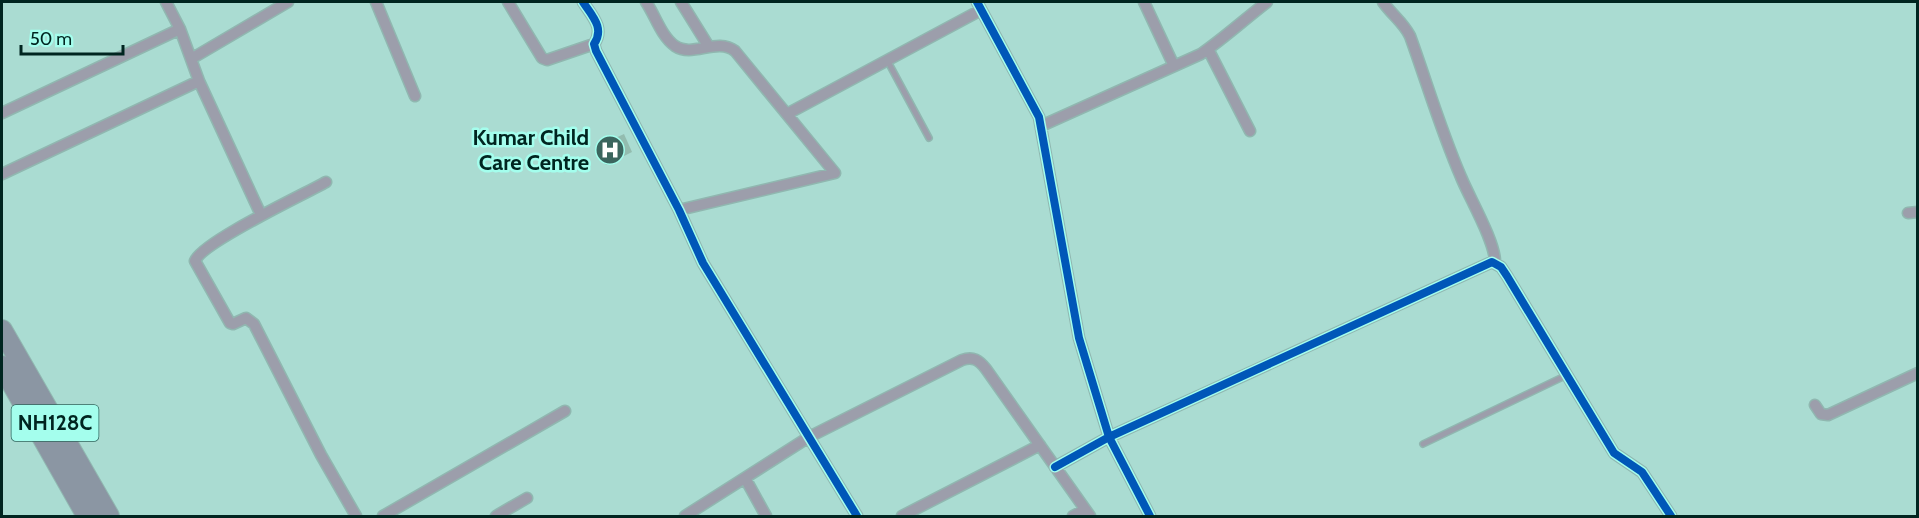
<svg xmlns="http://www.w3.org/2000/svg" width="1919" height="518" viewBox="0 0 1919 518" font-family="Cabin,sans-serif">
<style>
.building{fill:#93bcaf}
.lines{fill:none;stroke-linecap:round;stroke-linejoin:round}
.lane-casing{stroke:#90b7b0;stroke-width:8}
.street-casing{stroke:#90b7b0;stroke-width:13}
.highway-casing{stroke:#90b7b0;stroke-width:22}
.lane{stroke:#9c9eab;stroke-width:5}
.street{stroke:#9c9eab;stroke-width:10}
.highway{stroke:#8b96a3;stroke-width:20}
.cycleway-casing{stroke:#a4feed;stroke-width:11}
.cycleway{stroke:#0057b8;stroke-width:8}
.labels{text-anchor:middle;stroke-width:5;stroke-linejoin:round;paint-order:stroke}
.shield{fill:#a4feed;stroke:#31665e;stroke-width:1.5}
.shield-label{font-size:21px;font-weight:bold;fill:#002520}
.poi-label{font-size:22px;font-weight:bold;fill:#002520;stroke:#a4feed;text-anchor:end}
</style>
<rect width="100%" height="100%" fill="#aadcd2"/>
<path class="building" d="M624 134 632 152 606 165 598 146Z"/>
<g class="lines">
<g class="lane-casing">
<path id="lane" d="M887 60 929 138
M1423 444 1567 375"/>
</g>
<g class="street-casing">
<path id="street" d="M166 2 180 29 199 81 261 215
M376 2 415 96
M508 2 542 58 547 60 594 44
M583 2C592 16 605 28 594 44L596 51 679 210 703 263 857 516
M646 2C655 15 661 36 675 46 693 58 717 37 735 51L835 173 679 210
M681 2 709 47
M977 2 1039 117 1079 338 1109 437 1150 516
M1144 2 1174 66
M1383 2C1392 15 1403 22 1410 36 1427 83 1441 131 1461 177 1469 197 1496 243 1495 263
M1208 49 1250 131
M191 59 288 2
M2 113 180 29
M787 114 981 10
M1041 126 1201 54C1224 38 1245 19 1267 2
M2 174 199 81
M326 182C303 195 202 242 195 261L230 323 233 324 246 318 254 324 321 455 356 516
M1908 213 1918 212
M1815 405 1821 414 1828 415 1918 373
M1055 467 1109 437 1492 262 1501 267 1507 276 1614 453 1642 472 1671 516
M745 478 766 516
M383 516 565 411
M496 516 527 498
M685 516 809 437 962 360C973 356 979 360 986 369L1090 516
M902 516 1040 445
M1073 516 1085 510"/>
</g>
<g class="highway-casing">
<path id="highway" d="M2 330 109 516
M2 366 87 516"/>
</g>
<use href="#lane" class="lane"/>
<use href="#street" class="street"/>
<use href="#highway" class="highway"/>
<g class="cycleway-casing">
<path id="cycleway" d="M583 2C592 16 605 28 594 44L596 51 679 210 703 263 857 516
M977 2 1039 117 1079 338 1109 437 1150 516
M1055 467 1109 437 1492 262 1501 267 1507 276 1614 453 1642 472 1671 516"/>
</g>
<use href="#cycleway" class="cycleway"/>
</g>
<defs>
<g id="hospital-disc" transform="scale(1.5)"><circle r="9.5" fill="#3b655e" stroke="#a4feed"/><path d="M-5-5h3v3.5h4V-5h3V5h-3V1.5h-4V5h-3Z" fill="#fff"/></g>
</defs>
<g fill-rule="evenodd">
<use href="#hospital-disc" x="610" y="150"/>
</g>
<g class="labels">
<rect class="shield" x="11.5" y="405" width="87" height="36" rx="4.5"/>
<g class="shield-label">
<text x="55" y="430">NH128C</text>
</g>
<g class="poi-label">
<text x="589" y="145">Kumar Child<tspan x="589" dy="25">Care Centre</tspan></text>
</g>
</g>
<rect width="1919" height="518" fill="none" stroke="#002520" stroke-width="6"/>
<path d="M21 45v9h102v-9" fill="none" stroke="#002520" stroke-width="3"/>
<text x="30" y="45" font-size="18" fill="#002520" stroke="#a4feed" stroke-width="4.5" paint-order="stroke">50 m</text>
</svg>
